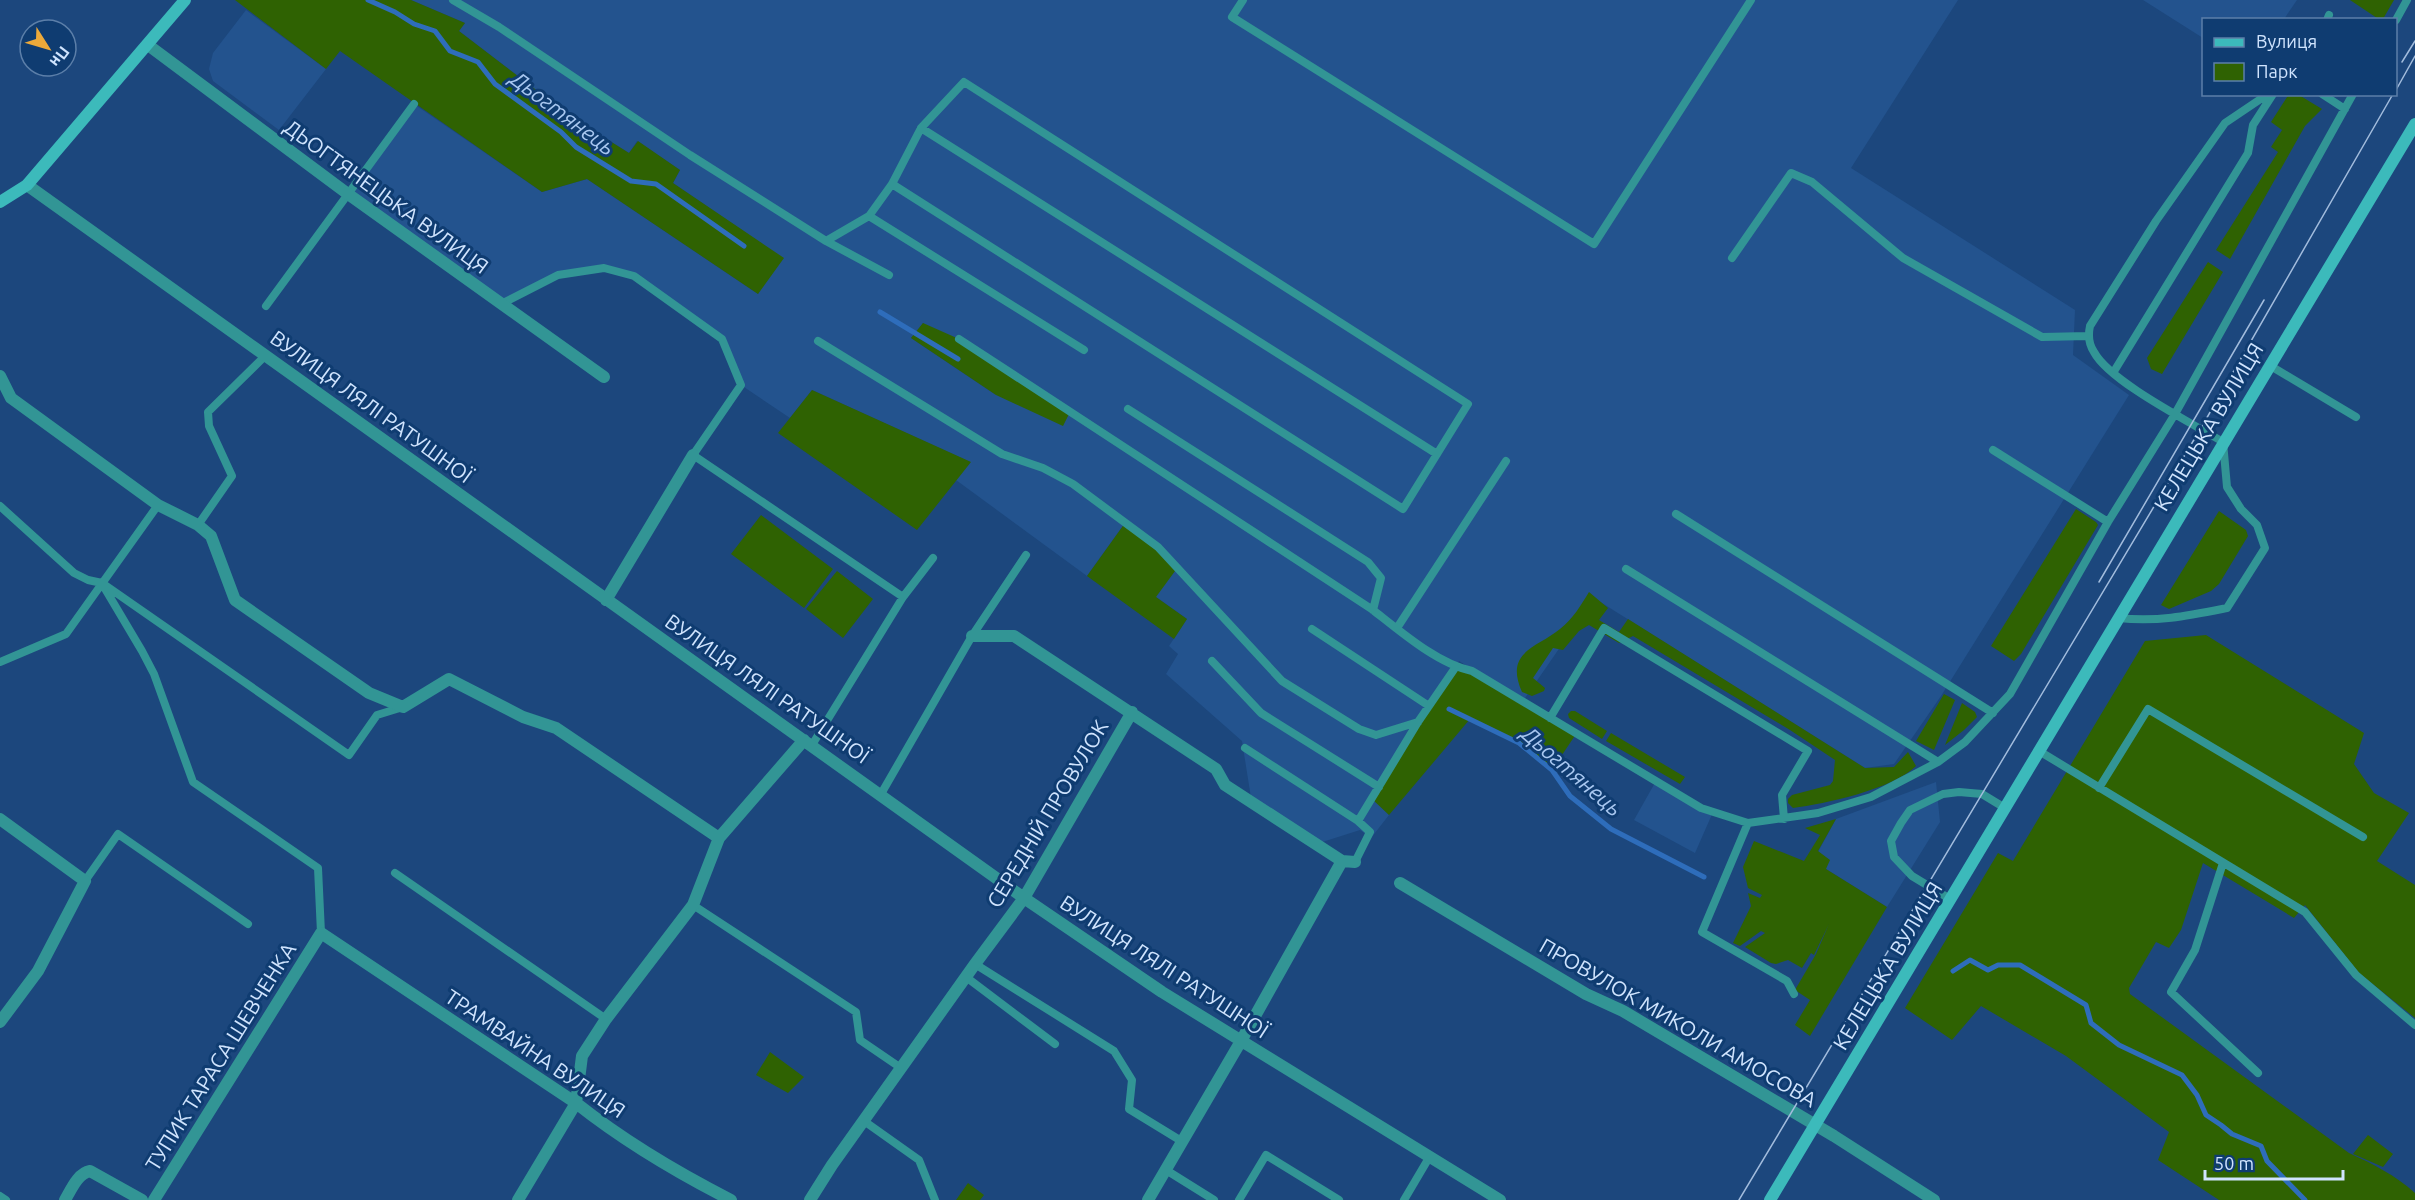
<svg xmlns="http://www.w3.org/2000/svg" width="2415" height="1200" viewBox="0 0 2415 1200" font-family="Ubuntu,sans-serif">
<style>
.built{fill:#23538e;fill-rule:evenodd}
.green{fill:#2f6202}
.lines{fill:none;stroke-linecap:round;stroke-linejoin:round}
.stream{stroke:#2e6dbb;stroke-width:5}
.lane{stroke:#329595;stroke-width:8}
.street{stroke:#329595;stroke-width:12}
.secondary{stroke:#3cbabb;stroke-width:12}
.tram{stroke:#a2bcdd;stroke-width:1.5}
.labels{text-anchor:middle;stroke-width:6;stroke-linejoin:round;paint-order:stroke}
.street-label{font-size:21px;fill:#d0e4fe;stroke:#0f3c71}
.water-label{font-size:22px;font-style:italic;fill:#a8c7f0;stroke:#0f3c71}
</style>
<rect width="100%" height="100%" fill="#1c477d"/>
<path class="built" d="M411 0H1958L1851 168 2075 310 2073 355 2129 395 1941 696 1894 764 1865 768 1594 598 1523 701 1459 661 1372 798 1389 815 1371 838 1360 830 1316 844 1252 804 1242 741 1166 674 1178 654 1169 646 1187 619 1156 597 1125 523 1087 576 956 480 970 462 812 390 790 418 741 385 722 339 634 276 604 268 558 275 501 304 348 194 414 104 542 192 587 179 758 294 775 253 673 183 680 170 637 141 629 153 573 118 459 31 465 23ZM923 323 996 395 911 338Z
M2143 0H2297L2284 19 2204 20 2203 38Z
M246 10 326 69 279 130 213 81 209 69 213 53Z
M1656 781 1713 812 1695 853 1634 820Z
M1936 782 1940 822 1887 907 1826 869 1818 852 1836 819Z"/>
<path class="green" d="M235 0H411L465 23 459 31 573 118 629 153 638 141 680 170 673 183 784 258 758 294 587 179 542 192 340 51 326 69Z
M2350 0H2394L2383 19 2380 20Z
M2289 94 2299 95 2322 109 2305 126 2230 259 2216 250 2278 152 2271 147 2282 130 2271 122Z
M2208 262 2223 272 2162 374 2151 369 2147 358Z
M923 323 959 339 1070 412 1063 426 996 395 911 338Z
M812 390 971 462 917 530 778 433Z
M2076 509 2096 522 2098 525 2021 654 2014 661 1991 646Z
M2219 511 2246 530 2248 536 2219 584 2211 591 2169 609 2161 605Z
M761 515 833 569 804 608 731 554Z
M1125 523 1178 567 1156 597 1187 619 1174 639 1087 576Z
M837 571 873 599 843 638 806 609Z
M1589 592 1608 608 1599 620 1619 632 1628 619 1865 768 1894 767 1908 752 1916 766C1893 789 1825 804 1793 808L1788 803V799L1792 795 1830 785 1833 781 1835 760 1790 730 1633 636 1619 643 1589 625 1579 631 1563 650 1553 648 1533 678 1545 688 1544 691 1532 696 1522 692C1504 651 1537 648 1560 629 1573 619 1581 605 1589 592Z
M2206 635 2364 733 2354 764 2374 793 2409 813 2377 861 2415 885V1018L2359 973 2305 905 2294 918 2203 863 2181 930 2169 948 2156 942 2129 988 2130 994 2349 1153C2373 1164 2395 1175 2415 1193V1200H2219L2158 1160 2169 1132 2066 1056 1981 1006 1952 1040 1905 1008 1998 853 2013 861 2145 641Z
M1455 668 1472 671 1576 734 1552 770 1519 743 1470 719 1389 815 1372 799Z
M1944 694 1955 700 1934 750 1916 741Z
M1962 703 1975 712 1977 717 1964 730 1945 745Z
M1571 711H1575L1607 731 1602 739 1569 718 1568 714Z
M1611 733 1685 777 1680 784 1606 741Z
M1836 819 1818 851 1830 860 1826 869 1887 907 1810 1036 1795 1025 1810 1000 1795 990 1816 954 1829 924 1814 955 1811 953 1802 968 1788 960 1776 964 1771 963 1745 947 1765 933 1761 931 1740 946 1733 943 1751 906 1748 893 1760 898 1762 895 1748 888 1743 867 1754 841 1804 861 1820 835 1805 828Z
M770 1052 804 1077 788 1093 756 1075Z
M2368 1135 2393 1154 2383 1167 2353 1154Z
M968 1183 984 1195 980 1200H956Z"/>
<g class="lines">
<path class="stream" d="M368 0 395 12 414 24 435 31 450 51 478 62 495 84 561 132 576 147 631 181 656 184 744 246
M880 312 958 359
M1449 709 1519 743 1552 770 1570 796 1611 829 1704 877
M1953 971 1970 960 1988 970 1998 965H2020L2086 1005 2091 1023 2119 1045 2182 1075 2197 1095 2206 1115 2221 1125 2232 1134 2261 1146 2267 1161 2305 1200"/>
<path class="lane" d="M453 0 499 27 690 155 826 241 869 216 1084 350
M1243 0 1232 17 1594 244 1751 0
M2327 20 2329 15
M2396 20 2407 0
M2322 94 2345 109
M921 128 1437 454
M869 216 892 184 921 128 964 82 1468 404 1403 509 892 184
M826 241 889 275
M1732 258 1791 173 1812 182 1903 258 2042 337 2088 336
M501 304 558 275 604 268 634 276 722 339 741 385 693 455 903 597
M266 306 414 104
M959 339 1373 610C1401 632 1438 664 1472 671L1701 808 1748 823 1818 813 1871 797 1938 762 1965 742 2010 694 2108 522 2175 414 2353 94
M818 341 1002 454 1043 468 1073 484 1158 547 1282 681 1359 729 1376 735 1418 722
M2269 365 2356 417
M2113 373 2248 153 2253 125 2273 94
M1128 409 1368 562 1381 578 1373 610
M1993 450 2108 522
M0 506 74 573 88 580 102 583 349 755 377 715 403 707
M1676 514 1993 713
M198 525 232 476 209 426 208 412 265 356
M1626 569 1938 762
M104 587 142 651 154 674 193 782 318 868 321 933
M2118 618C2159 622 2187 616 2227 608L2265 548 2257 525 2241 509 2227 487 2223 442C2192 423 2110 382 2094 352 2088 343 2088 335 2090 326L2156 221 2225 123 2268 94
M1397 628 1506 461
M1312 629 1429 706
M1212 661 1261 713 1379 787
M0 662 66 634 158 505
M1550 718 1604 628 1808 751 1782 795 1784 819
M812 745 903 597 933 558
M1245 748 1358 821 1418 722 1455 668
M2039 751 2305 912 2356 975 2415 1025
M2099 788 2148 709 2363 837
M881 794 972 636 1026 555
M1748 823 1702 932 1787 981 1794 994
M1355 862 1370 832 1358 821
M2223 863 2195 950 2171 992 2258 1073
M395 873 606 1019
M85 881 118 834 248 924
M1950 899 1912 876 1894 857 1891 841 1901 823 1910 810 1943 794 1959 792 1982 794 2005 808
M693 905 856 1012 860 1040 901 1068
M975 964 1114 1051 1132 1080 1129 1109 1183 1142
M966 977 1055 1044
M864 1121 919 1160 935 1200
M1166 1170 1214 1200
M0 1196 6 1200
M1239 1200 1266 1155 1339 1200
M1404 1200 1430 1156"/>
<path class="street" d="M148 45 348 194 604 377
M27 185 1024 898 1162 992 1500 1200
M0 376 11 398 158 505 198 525 211 536 235 600 369 693 403 707 449 679 523 717 556 728 719 838
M606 600 693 455
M972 636H1014L1216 769 1225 785 1342 861
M0 819 85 881 38 971 0 1022
M1400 883 1586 994 1623 1011 1834 1136 1934 1200
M65 1200C71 1190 78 1173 90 1171L142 1200
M154 1200 321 933 576 1103C624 1141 676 1172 731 1200
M518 1200 576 1103 582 1056 606 1019 693 905 719 838 804 740
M810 1200 832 1165 975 964 1024 898 1132 712
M1148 1200 1241 1041 1342 861 1355 862"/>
<path class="secondary" d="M0 202 27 185 185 0
M1770 1200 2415 124"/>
<path class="tram" d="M2402 62 2415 41
M2396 90 2415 56
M2099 582 2264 300
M1739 1200 2201 428 2393 94"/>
</g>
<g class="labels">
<g class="street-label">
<text transform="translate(386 197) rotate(36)" y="7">ДЬОГТЯНЕЦЬКА ВУЛИЦЯ</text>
<text transform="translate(371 407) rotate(36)" y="7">ВУЛИЦЯ ЛЯЛІ РАТУШНОЇ</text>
<text transform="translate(2209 427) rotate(-59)" y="7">КЕЛЕЦЬКА ВУЛИЦЯ</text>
<text transform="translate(767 689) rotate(35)" y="7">ВУЛИЦЯ ЛЯЛІ РАТУШНОЇ</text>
<text transform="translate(1048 814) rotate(-59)" y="7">СЕРЕДНІЙ ПРОВУЛОК</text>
<text transform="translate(1888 966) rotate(-59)" y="7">КЕЛЕЦЬКА ВУЛИЦЯ</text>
<text transform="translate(1164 967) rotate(33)" y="7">ВУЛИЦЯ ЛЯЛІ РАТУШНОЇ</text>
<text transform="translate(1678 1023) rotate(30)" y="7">ПРОВУЛОК МИКОЛИ АМОСОВА</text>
<text transform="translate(535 1054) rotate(34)" y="7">ТРАМВАЙНА ВУЛИЦЯ</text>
<text transform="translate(221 1057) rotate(-58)" y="7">ТУПИК ТАРАСА ШЕВЧЕНКА</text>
</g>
<g class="water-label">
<text transform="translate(563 113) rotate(37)" y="8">Дьогтянець</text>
<text transform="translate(1572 771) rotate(41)" y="8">Дьогтянець</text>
</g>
</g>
<rect x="2202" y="18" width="195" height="78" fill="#0f3c71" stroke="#5c7fa9" stroke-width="1.5"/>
<rect x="2214" y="38" width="30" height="9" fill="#3cbabb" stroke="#5c7fa9" stroke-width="1.5"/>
<text x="2256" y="48" font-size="18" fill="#d0e4fe">Вулиця</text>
<rect x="2214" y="63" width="30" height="18" fill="#2f6202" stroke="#5c7fa9" stroke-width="1.5"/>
<text x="2256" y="78" font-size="18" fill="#d0e4fe">Парк</text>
<g transform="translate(48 48) rotate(127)"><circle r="28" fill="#0f3c71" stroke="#5c7fa9" stroke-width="1.5"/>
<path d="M0-4.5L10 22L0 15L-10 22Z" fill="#eca93a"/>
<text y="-9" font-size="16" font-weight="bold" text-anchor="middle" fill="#d0e4fe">Пн</text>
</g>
<path d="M2205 1170v9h138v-9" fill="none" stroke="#d0e4fe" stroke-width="3"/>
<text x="2214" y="1170" font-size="18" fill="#d0e4fe" stroke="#0f3c71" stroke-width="4.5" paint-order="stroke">50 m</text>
</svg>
